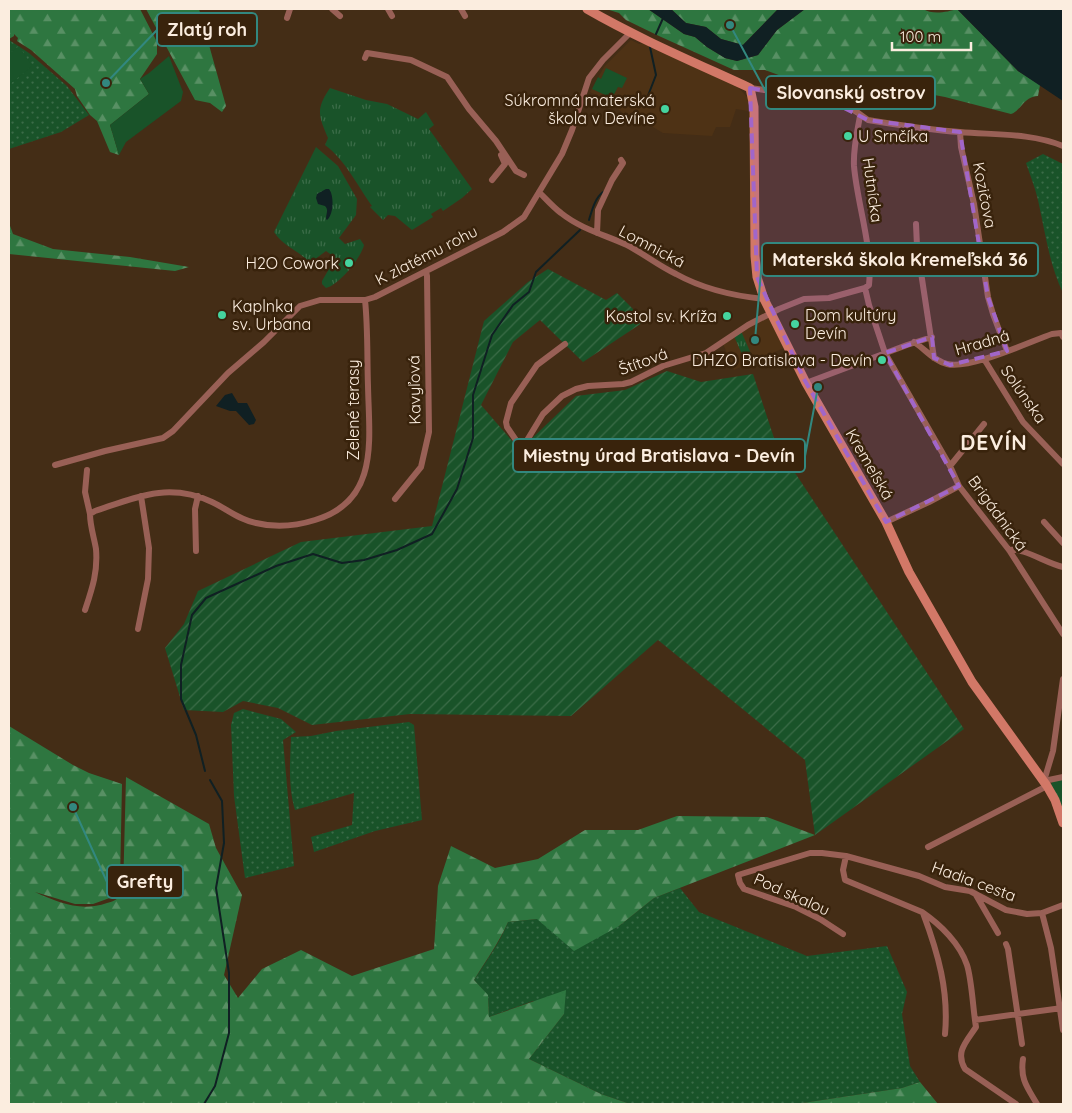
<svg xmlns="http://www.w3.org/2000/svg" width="1072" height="1113" viewBox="0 0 1072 1113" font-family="Quicksand,sans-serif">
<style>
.built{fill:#4e3215}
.grass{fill:url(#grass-dots)}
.forest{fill:url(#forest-firs)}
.cemetery{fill:url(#cemetery-stones)}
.park{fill:url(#park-tufts)}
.garden{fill:url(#garden-furrows)}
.pitch{fill:#195329}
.water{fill:#102023}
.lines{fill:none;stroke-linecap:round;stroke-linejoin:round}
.stream{stroke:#102023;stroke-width:2}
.street{stroke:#996056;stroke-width:6}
.secondary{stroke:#d27867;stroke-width:9}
.marked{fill:#a166c9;fill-opacity:0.2;stroke:#a166c9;stroke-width:4;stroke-dasharray:10 6;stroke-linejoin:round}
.poi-dot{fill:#45d49f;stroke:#39230c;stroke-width:2}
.labels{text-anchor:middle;stroke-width:5;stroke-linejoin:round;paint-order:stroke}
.poi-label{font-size:16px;fill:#fbeddf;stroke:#39230c;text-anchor:end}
.street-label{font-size:16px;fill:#fbeddf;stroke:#39230c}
.district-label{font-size:21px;font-weight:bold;letter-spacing:1px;fill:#fbeddf;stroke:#39230c}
.leader{fill:none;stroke:#32887f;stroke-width:2}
.callout-dot{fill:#32887f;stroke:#39230c;stroke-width:2}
.callout{fill:#39230c;stroke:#32887f;stroke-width:2}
.callout-label{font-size:18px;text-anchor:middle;font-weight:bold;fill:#fbeddf}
</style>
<defs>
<pattern id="grass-dots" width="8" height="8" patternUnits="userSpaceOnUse" patternTransform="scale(1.25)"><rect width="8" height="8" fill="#195329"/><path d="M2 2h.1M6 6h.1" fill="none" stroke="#3b6c48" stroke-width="1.8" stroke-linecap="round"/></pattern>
<pattern id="forest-firs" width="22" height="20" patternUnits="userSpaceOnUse" patternTransform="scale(1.25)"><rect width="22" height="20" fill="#2e7640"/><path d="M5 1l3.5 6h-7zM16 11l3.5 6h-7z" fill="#589064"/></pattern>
<pattern id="cemetery-stones" width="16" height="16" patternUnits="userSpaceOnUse" patternTransform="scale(1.25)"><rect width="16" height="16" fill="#195329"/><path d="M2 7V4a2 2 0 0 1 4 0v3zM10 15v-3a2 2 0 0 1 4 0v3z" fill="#3b6c48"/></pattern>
<pattern id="park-tufts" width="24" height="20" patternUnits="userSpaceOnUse" patternTransform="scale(1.25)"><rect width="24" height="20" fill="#195329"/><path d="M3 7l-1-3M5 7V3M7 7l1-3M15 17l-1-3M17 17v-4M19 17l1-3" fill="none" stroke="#3b6c48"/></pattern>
<pattern id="garden-furrows" width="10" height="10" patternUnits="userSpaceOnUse" patternTransform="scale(1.25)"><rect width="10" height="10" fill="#195329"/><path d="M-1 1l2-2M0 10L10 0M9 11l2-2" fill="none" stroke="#3b6c48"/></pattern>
</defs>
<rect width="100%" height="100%" fill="#442d16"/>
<path class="built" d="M631 40 639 44 644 43 737 86 749 99 748 111 736 109 730 127H716L712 136 663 133 643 121 639 127 611 103 590 92 604 67Z
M771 317 784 348 734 370 723 344 743 330 767 318Z"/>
<path class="grass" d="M9 40 29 53 67 86 89 115 61 132 9 149Z
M1043 154 1063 164 1062 185 1063 191V293C1049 264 1045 231 1038 200 1035 187 1030 175 1026 163Z
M243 709 281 719 296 732 283 740 294 866 245 878 234 796 231 725 234 713Z
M409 722 414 725 422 820 375 831 314 852 311 837 352 825 354 793 295 810C288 787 290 761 291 737L311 736 336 731Z
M680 888 699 912 807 956 887 946 907 992 902 1014 910 1066 920 1082 902 1088 796 1104H630L601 1094 529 1059 564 1014 533 1001 489 1017 488 996 474 980C486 961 500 943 508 922L537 919 619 926 654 898Z"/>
<path class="forest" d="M9 9H140L157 42V54L140 79 149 94 110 125 119 155 110 152 97 121 90 115 77 96 75 89 31 50 17 41 18 38 14 34V36L9 39Z
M146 9H199L226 106 222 112 210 103 195 100Z
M606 9H648L684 34 695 37 707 47 725 58 737 61 758 55 777 30 805 9H923C932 15 948 12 957 9L1018 71 1040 85 1038 96C1023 97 1023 109 1011 114L945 97 913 91 873 93 847 86 795 81 765 70H734L659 36 626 20 619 13Z
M671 9H778L743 45 721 39 706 27 686 23Z
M9 223 13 234 53 249 130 257 189 267 175 271 9 254Z
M9 726 73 765 89 773 122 784 120 881 118 895 93 904H75L35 892C59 903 81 912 107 903 115 901 118 899 123 892L126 777 209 824 216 848 242 895 224 975 238 998 262 969 301 950 352 976 434 949 438 886 451 846 495 868 538 859 585 830H638L677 816 767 817 815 835 654 898 619 926 574 951 537 919 508 922C499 943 486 960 474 980L488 995 489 1017 566 990 564 1014 529 1059 601 1094 630 1104H9Z
M920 1082 938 1104H796L902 1088Z"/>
<path class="cemetery" d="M1063 779V812L1051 785 1052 781Z"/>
<path class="park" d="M330 88 366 100 387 104 418 119 426 112 434 125 429 129 472 189 462 198 443 211 441 208 431 214 433 217 412 230 395 216 388 215 383 220 370 207 372 206C357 185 346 161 325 145L328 138C319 116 315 110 330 88Z
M316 147 338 166 357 199 356 215 339 238 345 244 360 239 364 245C361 258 339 285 326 288L322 284V281L333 262V256L326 251 310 263C297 249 284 247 274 232Z
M741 331 752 356 744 359 734 336Z"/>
<path class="garden" d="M548 269 606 300 617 293 645 321 583 362 540 320 513 342 481 405 520 450 576 396 625 390 667 371 701 382 753 374 776 444 964 729 815 835 805 760 658 640 571 716 410 714 312 725 278 708 243 701 223 712 184 710 165 648 184 624 198 591 301 542 432 526 484 321 528 282Z"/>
<path class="pitch" d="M19 46 32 66 9 85V54Z
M169 56 183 92 181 101 126 142 119 155 110 125 149 94 140 79 149 73Z
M606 68 627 78 622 88 618 87 612 98 592 89 598 77 601 79Z"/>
<path class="water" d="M648 9H671L686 23 706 27 721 39 743 45 778 9H805L777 30 758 55 737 61 725 58 707 47 695 37 684 34Z
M957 9H1063V101L1018 71Z
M326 189H329C334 195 334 214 327 220L326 219C326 213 329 210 325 206L318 204 316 198 317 194Z
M232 393 238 403H247L256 420 254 424 249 425 236 411H230L216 406 225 395Z"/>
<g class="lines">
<path class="stream" d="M656 34 664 16
M644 106 656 75 650 47
M589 220C592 210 595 198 603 192
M205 771 196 735 181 699V665L192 615 206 598 276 566 313 554 342 563 364 560 397 550 432 534 457 489 473 438V395L492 335 513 305 529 292 536 272 580 230
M204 1104 215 1086 229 1033V973L216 888 224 843 222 801 210 780"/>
<path class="street" d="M332 9 340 16
M388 9 392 16
M461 9 465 16
M287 18 290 9
M365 58 367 53 411 60 447 77 469 109 496 141 516 171 524 175
M750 88C778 92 832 97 855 111 859 113 863 117 868 120 898 125 929 130 960 132 995 135 1031 133 1063 146
M860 116C857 133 853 149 854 166 857 203 873 248 869 285L865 288 869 305 885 353 950 466 959 486 1009 550 1063 634
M960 132 961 147 974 204 988 297 993 314 1007 351
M492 180 505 164 501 155
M539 192C546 199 553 207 561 213 581 229 605 235 627 245 644 254 659 266 676 274 703 289 734 296 764 299
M916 224 917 246 934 358
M597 233 598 210 612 180 623 163 621 160
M914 342C925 349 934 361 947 364 969 370 1029 342 1052 334L1061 333 1063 337
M984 359 1023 422 1063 464
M806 383 907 345 932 337
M522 449 507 427 506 422 511 403 537 365 565 344
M515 460 543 414 562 396 576 389 588 386 623 384 631 382 663 366 706 353 748 325 779 309 804 299 829 298 865 288
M55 465 105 451 163 438 173 431 228 373 264 342 300 306 320 300H365L375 297 503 232 524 217 562 154 572 130 589 78 603 60 631 32
M950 466 984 424
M87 470 85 492 90 514
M395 499 421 467 429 432 427 276 426 271
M886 522 929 502 959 486
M1044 522 1063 543
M1009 550C1023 547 1047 564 1063 567
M196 551 195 509 198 496
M85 610C92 589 98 572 96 549 94 537 90 526 90 514L95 511C137 497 168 482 212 502 227 509 239 520 256 523 276 528 296 526 315 520 380 501 369 439 368 386 367 358 368 328 365 300
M138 629 148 579 149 548 141 496
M1063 679 1053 751 1044 781 1063 777
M928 847 1047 786
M846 856 843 870 845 880 922 912C941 925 960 944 967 965 972 981 973 1010 976 1027 966 1042 955 1052 965 1069L1016 1104
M976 895 998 933
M923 913C938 953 949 991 945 1034
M1042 913 1051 948 1063 1030
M843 934 820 919 796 907 744 889 740 883 738 875 810 853H822L846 856 919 876 945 887 970 891 1006 910 1027 914 1042 913 1063 905
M1006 944 1008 949 1022 1044
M975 1020 1062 1008
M1023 1059C1020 1079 1027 1087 1037 1104"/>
<path class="secondary" d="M587 9C639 39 696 63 750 88L754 107 755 256 757 277 764 299 806 383 886 522 909 572 972 682 1047 786 1055 800 1063 823"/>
</g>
<path class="marked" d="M750 88 836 104 868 120 960 132 988 297 1007 351 950 365 934 358 932 337 885 353 959 486 886 522 804 379 757 277Z"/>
<g class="poi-dot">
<circle cx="665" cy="109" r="5"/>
<circle cx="848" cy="136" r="5"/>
<circle cx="349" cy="263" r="5"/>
<circle cx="222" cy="315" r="5"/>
<circle cx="727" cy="316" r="5"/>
<circle cx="795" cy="324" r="5"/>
<circle cx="882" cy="360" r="5"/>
</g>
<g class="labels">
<g class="poi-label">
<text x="655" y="106">Súkromná materská<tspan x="655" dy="18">škola v Devíne</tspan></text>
<text x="858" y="142" text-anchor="start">U Srnčíka</text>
<text x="339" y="269">H2O Cowork</text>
<text x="232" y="312" text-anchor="start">Kaplnka<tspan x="232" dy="18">sv. Urbana</tspan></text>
<text x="805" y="321" text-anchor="start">Dom kultúry<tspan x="805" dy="18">Devín</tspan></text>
<text x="717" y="322">Kostol sv. Kríža</text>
<text x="872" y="366">DHZO Bratislava - Devín</text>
</g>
<g class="street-label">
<text transform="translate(873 190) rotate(82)" y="6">Hutnícka</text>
<text transform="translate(985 195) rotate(79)" y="6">Kozičova</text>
<text transform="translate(652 246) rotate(28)" y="6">Lomnická</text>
<text transform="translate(426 255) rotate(-27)" y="6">K zlatému rohu</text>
<text transform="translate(982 342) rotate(-16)" y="6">Hradná</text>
<text transform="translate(643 361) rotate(-20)" y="6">Štítová</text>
<text transform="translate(414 390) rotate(-91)" y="6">Kavyľová</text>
<text transform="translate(1024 394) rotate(55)" y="6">Solúnska</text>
<text transform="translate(353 410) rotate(-90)" y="6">Zelené terasy</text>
<text transform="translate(870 464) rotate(60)" y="6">Kremeľská</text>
<text transform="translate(998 513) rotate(54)" y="6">Brigádnická</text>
<text transform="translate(974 881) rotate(20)" y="6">Hadia cesta</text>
<text transform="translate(792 894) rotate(24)" y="6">Pod skalou</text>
</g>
<g class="district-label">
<text x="994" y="450">DEVÍN</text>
</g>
</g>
<path class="leader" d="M106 83L157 30M730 25L766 92M755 340L762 260M818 387L805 456M73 807L107 882"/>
<g class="callout-dot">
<circle cx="106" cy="83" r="5"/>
<circle cx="730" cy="25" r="5"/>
<circle cx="755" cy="340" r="5"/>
<circle cx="818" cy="387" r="5"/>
<circle cx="73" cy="807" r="5"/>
</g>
<g class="callout">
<rect x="157" y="13" width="100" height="33" rx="5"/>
<rect x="766" y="76" width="169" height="33" rx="5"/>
<rect x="762" y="243" width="276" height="33" rx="5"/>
<rect x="513" y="439" width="292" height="33" rx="5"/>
<rect x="107" y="865" width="76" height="33" rx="5"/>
</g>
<g class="callout-label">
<text x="207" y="36">Zlatý roh</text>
<text x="851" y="99">Slovanský ostrov</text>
<text x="900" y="266">Materská škola Kremeľská 36</text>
<text x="659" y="462">Miestny úrad Bratislava - Devín</text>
<text x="145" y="888">Grefty</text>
</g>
<rect width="1072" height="1113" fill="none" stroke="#fbeddf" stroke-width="20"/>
<path d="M892 42v8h79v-8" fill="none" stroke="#fbeddf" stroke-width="2.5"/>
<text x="900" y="42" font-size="15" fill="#fbeddf" stroke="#39230c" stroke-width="4" paint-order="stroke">100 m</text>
</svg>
